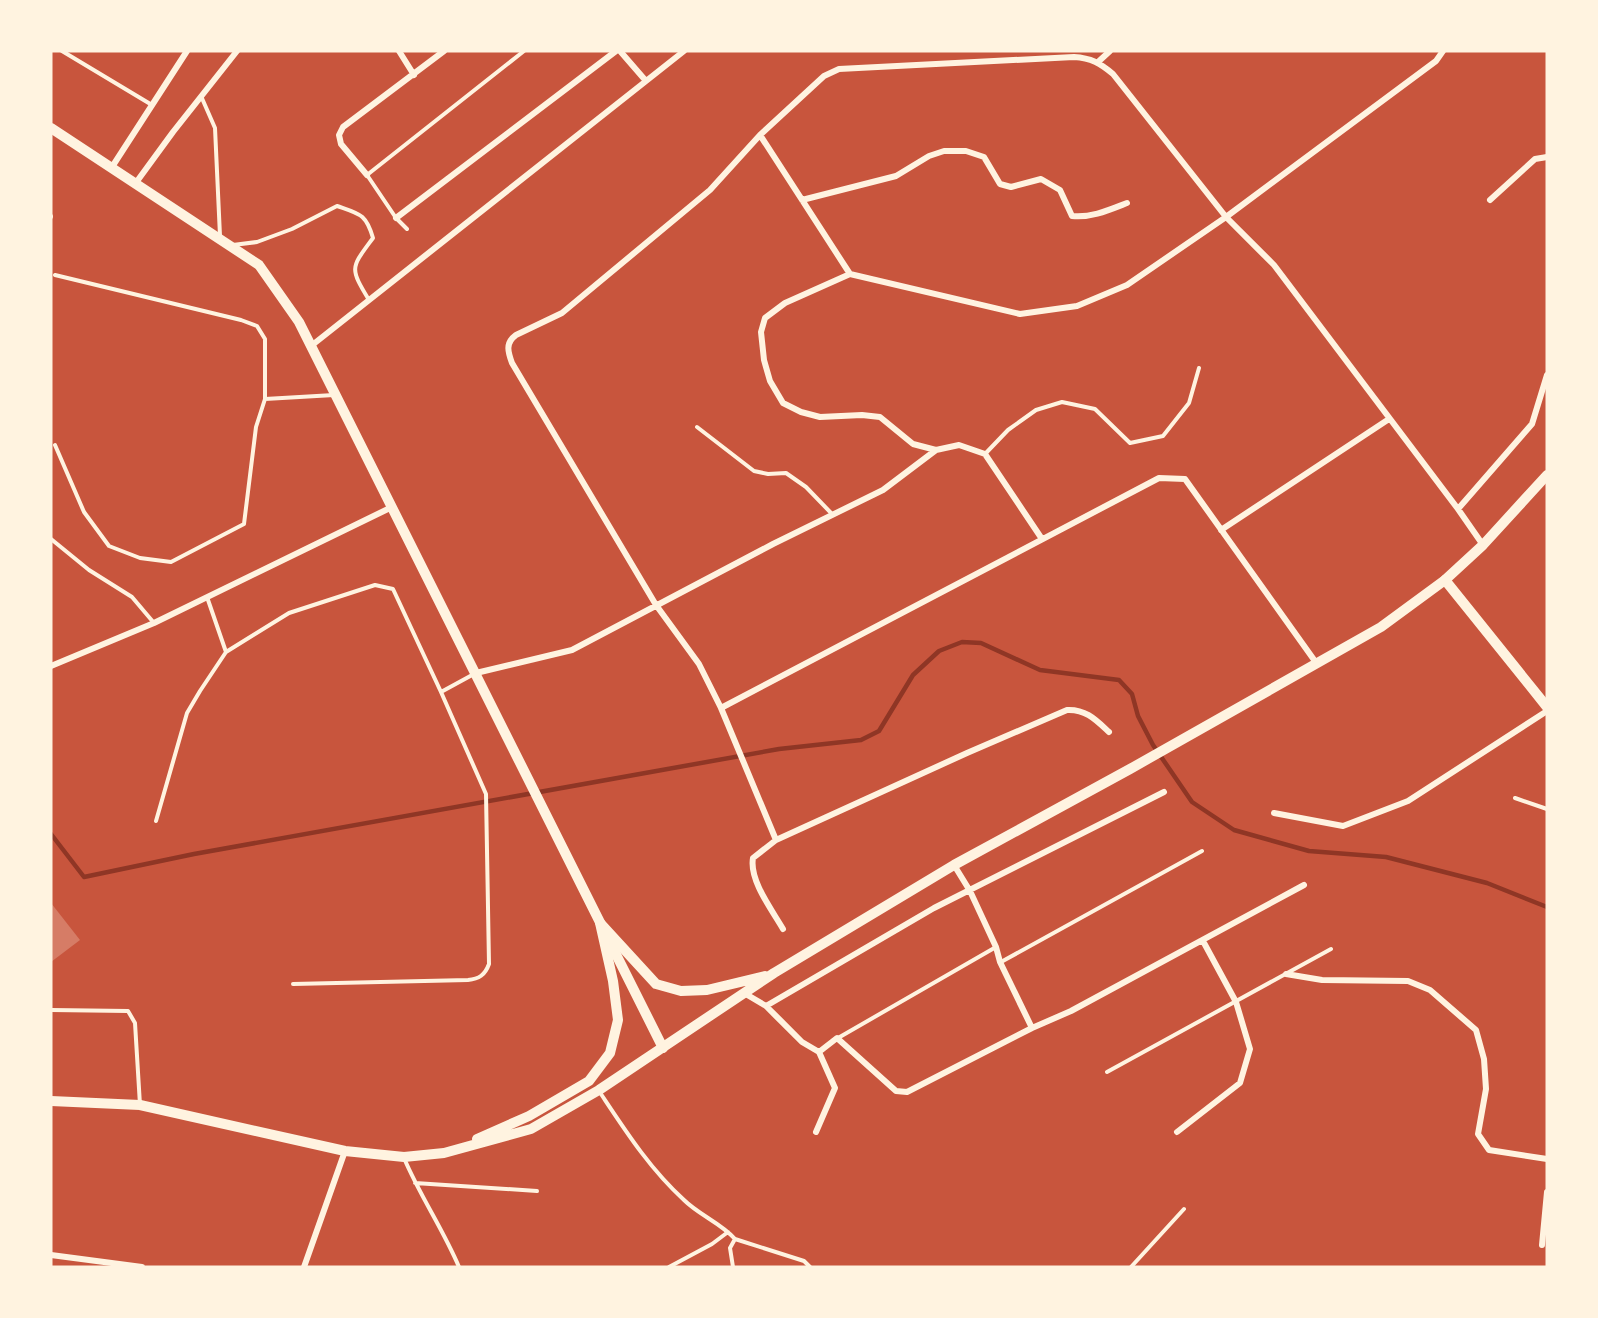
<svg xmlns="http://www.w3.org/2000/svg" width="1598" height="1318" viewBox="0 0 1598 1318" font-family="'Archivo Narrow',sans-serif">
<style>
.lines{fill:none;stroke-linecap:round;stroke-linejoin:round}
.stream{stroke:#8f3625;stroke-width:4.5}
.building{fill:#d67c66}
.service{stroke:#fff3e0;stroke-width:4}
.minor{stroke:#fff3e0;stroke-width:6}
.tertiary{stroke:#fff3e0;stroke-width:10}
.secondary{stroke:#fff3e0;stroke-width:10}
</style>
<rect width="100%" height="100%" fill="#c8553d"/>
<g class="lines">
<path class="stream" d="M51 834 84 877 194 854 779 749 861 740 879 731 913 675 939 651 962 642 981 643 1040 670 1119 680 1132 694 1138 716 1153 745 1192 802 1234 830 1309 851 1386 857 1487 883 1547 907"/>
</g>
<path class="building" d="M51 903 80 940 51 962Z"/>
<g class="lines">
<path class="service" d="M62 51 152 105
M201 96 215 128 220 236
M51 216V217
M407 229 396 218 367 175 524 51
M233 245 257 242 292 229 337 206C360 214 366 214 373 238 351 268 349 267 369 300
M55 275 241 320 257 326 265 339V399L334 395
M697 427 754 471 768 474 786 473 806 487 833 515
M55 445 84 512 109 546 140 558 171 562 244 524 256 427 265 399
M985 454 1008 430 1036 410 1062 402 1095 409 1130 443 1163 436 1189 403 1199 368
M51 539 89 570 132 597 154 623
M226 652 289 613 375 585 393 589 441 692
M1515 798 1547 809
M156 821 187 713 200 691 226 652 207 597
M1001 962 1202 851
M293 984 468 980C479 979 485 975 489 964L486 794 441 692 474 674
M51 1010 128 1011 135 1023 140 1105
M838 1038 996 947
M1107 1072 1331 949
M599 1091C625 1130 649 1168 684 1200 699 1215 721 1223 735 1239L804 1261 810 1267
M404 1158C420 1196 443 1229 459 1267
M415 1183 537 1191
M669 1267 712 1244 728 1232
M733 1267 730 1248 735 1239
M1131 1267 1184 1209"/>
<path class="minor" d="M399 51 414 75
M620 51 646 81
M1098 62 1110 51
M760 135 850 274
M112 167 187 51
M367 175 341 144 339 135 343 127 444 51
M135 184 173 132 237 51
M802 200 896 176 929 156 944 151H966L984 157 1000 184 1011 187 1041 179 1060 190 1072 216C1091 218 1109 210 1127 203
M1490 200 1535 159 1547 157
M396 218 616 51
M311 346 684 51
M936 450 913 444 880 417 862 415 820 417 801 412 783 403 770 381 764 360 761 332 765 318 785 303 850 274 1020 314 1077 306 1127 285 1226 217 1436 61 1443 51
M1458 509 1532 424 1547 375
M1221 530 1389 419
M51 666 154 623 392 507
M476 673 572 650 773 544 883 490 936 450 959 445 985 454 1042 539
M721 708 1159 478 1185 479 1317 664
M1274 813 1343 826 1408 801 1547 711
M776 840 721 708 699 664 656 605 512 363C508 352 505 343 516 335L562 313 710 190 760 135 824 76 839 69 1074 57C1091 58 1100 63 1113 74L1226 217 1274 265 1458 509 1483 545
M954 865 970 891 996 947 1000 962 1032 1028
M783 929C772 910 749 880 753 858L776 840 967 753 1067 710C1086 709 1096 720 1109 732
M1286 974 1322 980 1408 981 1430 990 1476 1030 1484 1059 1486 1089 1478 1134 1489 1150 1547 1159
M744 993 766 1006 802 1042 819 1052 837 1038 896 1091 907 1092 1032 1028 1071 1011 1304 885
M766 1006 934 908 1164 792
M816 1132 835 1088 819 1052
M1177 1132 1240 1083 1250 1049 1236 1002 1203 941
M1542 1245 1547 1192
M51 1255 142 1267
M304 1267 345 1151"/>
<path class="tertiary" d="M51 128 259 265 299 322 663 1048
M1445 580 1547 707"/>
<path class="secondary" d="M600 923 656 984 681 991 707 990 765 976
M51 1101 140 1105 345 1151 404 1157 444 1153 531 1129 599 1090 774 973 954 865 1130 769 1381 627 1445 580 1483 545 1547 475
M477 1139 529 1116 589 1081 610 1053 618 1020 613 981 600 923"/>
</g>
<rect width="1598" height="1318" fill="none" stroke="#fff3e0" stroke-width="105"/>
</svg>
